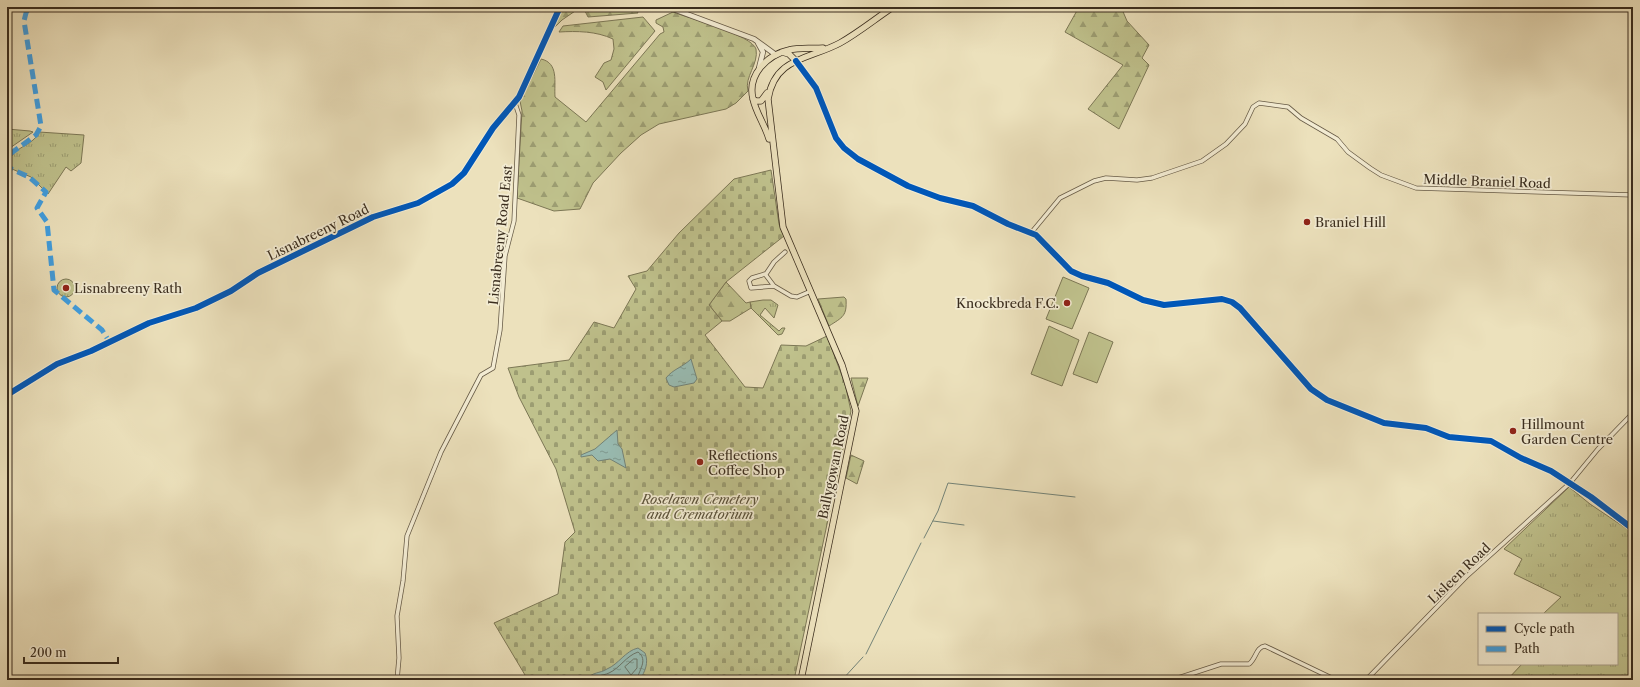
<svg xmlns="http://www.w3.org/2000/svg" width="1640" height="687" viewBox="0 0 1640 687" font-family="'Libre Caslon Text',serif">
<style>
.grass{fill:url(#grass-tufts);stroke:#7c7755}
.forest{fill:url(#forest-firs);stroke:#7c7755}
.cemetery{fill:url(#cemetery-stones);stroke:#7c7755}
.pitch{fill:#bfc18c;stroke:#7c7755}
.water{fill:url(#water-ripples);stroke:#738378}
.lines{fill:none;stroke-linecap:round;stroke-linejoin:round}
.shore{stroke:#6a7569;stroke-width:1}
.stream{stroke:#738378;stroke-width:1}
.minor-casing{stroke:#665a46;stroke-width:5}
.tertiary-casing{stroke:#665a46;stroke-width:6}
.primary-casing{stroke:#3a2d1e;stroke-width:7}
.minor{stroke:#f3ecd3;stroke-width:3.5}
.tertiary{stroke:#f3ecd3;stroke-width:4.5}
.primary{stroke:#ece1bc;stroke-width:5.5}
.quiet{stroke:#3e9de0;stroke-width:5;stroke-dasharray:10 5;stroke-linecap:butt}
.cycleway-casing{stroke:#f3ecd3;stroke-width:8}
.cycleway{stroke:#0057b8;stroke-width:6}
.poi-dot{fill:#8f2418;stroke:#f3ecd3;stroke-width:1.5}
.labels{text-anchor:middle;stroke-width:3.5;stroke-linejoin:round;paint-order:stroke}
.street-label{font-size:13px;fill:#3a2d1e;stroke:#f3ecd3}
.poi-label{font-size:13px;fill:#3a2d1e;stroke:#f3ecd3;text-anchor:start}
.park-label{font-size:13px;font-style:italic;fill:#5b523a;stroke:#f3ecd3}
</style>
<defs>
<pattern id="grass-tufts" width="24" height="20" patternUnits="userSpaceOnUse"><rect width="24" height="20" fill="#bfc18c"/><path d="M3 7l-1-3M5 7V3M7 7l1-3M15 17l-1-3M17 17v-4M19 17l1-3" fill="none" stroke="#9c9d72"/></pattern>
<pattern id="forest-firs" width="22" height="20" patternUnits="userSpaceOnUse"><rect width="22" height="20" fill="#bfc18c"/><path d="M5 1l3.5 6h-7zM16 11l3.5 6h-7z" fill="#9c9d72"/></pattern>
<pattern id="cemetery-stones" width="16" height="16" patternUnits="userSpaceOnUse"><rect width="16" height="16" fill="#bfc18c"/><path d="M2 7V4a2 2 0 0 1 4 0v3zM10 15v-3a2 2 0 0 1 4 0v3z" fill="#9c9d72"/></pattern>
<pattern id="water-ripples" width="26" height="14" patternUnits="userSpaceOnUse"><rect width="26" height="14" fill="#99bdb4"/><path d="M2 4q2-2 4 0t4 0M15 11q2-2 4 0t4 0" fill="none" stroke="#7e9a92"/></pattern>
</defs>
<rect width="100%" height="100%" fill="#ece1bc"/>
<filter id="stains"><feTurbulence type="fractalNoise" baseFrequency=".005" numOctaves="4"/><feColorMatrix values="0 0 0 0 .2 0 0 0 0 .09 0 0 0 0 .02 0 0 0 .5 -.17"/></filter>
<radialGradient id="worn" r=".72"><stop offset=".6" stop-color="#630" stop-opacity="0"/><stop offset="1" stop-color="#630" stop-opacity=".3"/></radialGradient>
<path class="grass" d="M7 129 30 131 33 132 7 150Z
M39 132 84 135 81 163 71 171 66 167 48 194 31 177 12 169 8 165C11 146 33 147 39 132Z
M57 288a9 9 0 1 1 18 0a9 9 0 1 1-18 0Z
M763 300H771L778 305 774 318 765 308 760 315 779 331 782 328H785L782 334 778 335 751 308 750 302Z
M1569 487 1590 504 1633 533V680H1507L1522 664H1617V614H1543L1561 597 1514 574 1522 559 1504 549Z"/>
<path class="forest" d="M563 7H581L562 20 553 29Z
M583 7H635L638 13 588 17Z
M1079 7H1121L1127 21 1149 45 1142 58 1149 65 1119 129 1088 109 1123 65 1065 32Z
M673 12C688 18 752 35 756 49 759 64 744 77 748 91L736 103 726 109 659 124 641 135 621 153 593 183 580 209 554 211 517 198 522 111 520 101 541 59C559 63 554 82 555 97L586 122 660 34 664 32 663 27 656 23V20Z
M643 17 655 31 606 90 603 82 595 77 604 63 611 60 614 49 613 39C596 31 577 31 559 32L563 26Z
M726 282 746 303 750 302 751 308 730 321H722L709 305Z
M844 297 846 299C847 316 843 317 829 326L818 299Z
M851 378H868L858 406Z
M851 455 864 461 857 484 846 478Z"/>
<path class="cemetery" d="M771 170 779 224 784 236 726 282 709 305 722 321 705 335 745 387 763 388 781 345 806 346 827 336 845 384 851 411 794 680H528L494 623 558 594 565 542 575 532 556 469 519 397 508 368 569 360 594 322 614 328 636 289 628 276 647 271 679 233 734 179Z"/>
<path class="pitch" d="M1063 277 1089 288 1072 329 1046 319Z
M1049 326 1079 340 1062 386 1031 374Z
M1089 332 1113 342 1097 383 1073 374Z"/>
<path class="water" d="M691 359 697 379 694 383 674 387 669 385 666 378C673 369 683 367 691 359Z
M617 430 618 444 622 449 626 468 610 459 598 461 592 455 581 457V455L595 449Z
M638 648 645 653C649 663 645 671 640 680H585C594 671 599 674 607 669 619 664 625 651 638 648Z"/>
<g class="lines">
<path class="shore" d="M634 659H637V668L631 675 625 667Z
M591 680C597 675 602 676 609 673 620 668 626 656 638 652 649 660 638 671 637 680"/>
<path class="stream" d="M933 521 964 525
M924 538 938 511 948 483 1075 497
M866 654 921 543
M842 680 863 657"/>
<g class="minor-casing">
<path id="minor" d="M1031 233 1060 198 1094 181 1106 178 1137 180 1152 178 1202 161 1226 144 1245 124 1253 107 1259 103 1288 107 1301 118 1337 139 1348 152 1370 168 1381 175 1416 188 1633 195
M766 274 774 262 785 252
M774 286 765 274 752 278 749 281 751 288 774 286 791 296 797 297 811 291
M7 395 57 364 91 351 149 323 196 308 231 291 258 273 373 217 418 203 452 184 464 173 493 128 519 97 560 7
M397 680 399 658 397 616 403 581 407 536 441 452 481 375 493 368 500 330 505 256 514 221 519 115 515 103
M1172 680 1221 664H1249C1256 659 1256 647 1265 646L1336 680
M1366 680 1466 577 1570 483 1598 449 1633 413"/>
</g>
<g class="tertiary-casing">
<path id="tertiary" d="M668 7 754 39 776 55
M758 43 763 52 759 68
M796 61 816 88 836 138 844 148 858 159 908 186 940 198 973 206 1008 224 1036 235 1071 271 1082 276 1108 283 1143 300 1164 305 1222 299 1232 302 1240 308 1311 389 1327 400 1384 423 1426 428 1449 437 1491 441 1521 458 1551 471 1591 497 1633 529"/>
</g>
<g class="primary-casing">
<path id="primary" d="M782 52 789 54 796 61
M753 99 756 101H761L767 93
M769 139C765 125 756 113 753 99 747 75 767 55 789 50 800 47 812 49 823 48
M801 680 856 411 842 365 783 227 768 99C775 57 808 60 840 43 858 33 875 19 893 7"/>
</g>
<use href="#minor" class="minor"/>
<use href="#tertiary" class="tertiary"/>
<use href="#primary" class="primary"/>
<path class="quiet" d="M10 154 36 135 41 126 24 21 26 13 29 7
M7 162 11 169 29 177 46 192 37 208 47 222 54 290 102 330 107 338"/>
<g class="cycleway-casing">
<path id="cycleway" d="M796 61 816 88 836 138 844 148 858 159 908 186 940 198 973 206 1008 224 1036 235 1071 271 1082 276 1108 283 1143 300 1164 305 1222 299 1232 302 1240 308 1311 389 1327 400 1384 423 1426 428 1449 437 1491 441 1521 458 1551 471 1591 497 1633 529
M7 395 57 364 91 351 149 323 196 308 231 291 258 273 373 217 418 203 452 184 464 173 493 128 519 97 560 7"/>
</g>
<use href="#cycleway" class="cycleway"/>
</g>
<g class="poi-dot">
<circle cx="1307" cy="222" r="4"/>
<circle cx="66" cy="288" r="4"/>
<circle cx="1067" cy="303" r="4"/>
<circle cx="1513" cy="431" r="4"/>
<circle cx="700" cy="462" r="4"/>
</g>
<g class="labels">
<g class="street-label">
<text transform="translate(1487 181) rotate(2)" y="5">Middle Braniel Road</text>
<text transform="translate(318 232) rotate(-26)" y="5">Lisnabreeny Road</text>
<text transform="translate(500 235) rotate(-84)" y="5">Lisnabreeny Road East</text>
<text transform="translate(833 467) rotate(-78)" y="5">Ballygowan Road</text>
<text transform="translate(1459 573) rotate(-44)" y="5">Lisleen Road</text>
</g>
<g class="poi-label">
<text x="1315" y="227">Braniel Hill</text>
<text x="74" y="293">Lisnabreeny Rath</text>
<text x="1059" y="308" text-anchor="end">Knockbreda F.C.</text>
<text x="1521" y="429">Hillmount<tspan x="1521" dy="15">Garden Centre</tspan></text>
<text x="708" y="460">Reflections<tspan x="708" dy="15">Coffee Shop</tspan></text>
</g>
<g class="park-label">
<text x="700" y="504">Roselawn Cemetery<tspan x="700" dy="15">and Crematorium</tspan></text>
</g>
</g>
<rect width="1640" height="687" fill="none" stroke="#ece1bc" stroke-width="24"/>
<rect x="8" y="8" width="1624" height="671" fill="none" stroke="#3a2d1e" stroke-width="2"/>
<rect x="12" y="12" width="1616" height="663" fill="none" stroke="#3a2d1e"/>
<rect x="1478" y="613" width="140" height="52" fill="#f3ecd3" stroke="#a9a08b"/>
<rect x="1486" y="626" width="20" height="6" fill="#0057b8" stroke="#a9a08b"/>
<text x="1514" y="633" font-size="12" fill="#3a2d1e">Cycle path</text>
<rect x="1486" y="646" width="20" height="6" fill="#3e9de0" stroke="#a9a08b"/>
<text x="1514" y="653" font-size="12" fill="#3a2d1e">Path</text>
<path d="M24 657v6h94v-6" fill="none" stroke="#3a2d1e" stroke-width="2"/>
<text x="30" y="657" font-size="12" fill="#3a2d1e" stroke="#f3ecd3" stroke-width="3" paint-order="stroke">200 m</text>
<rect width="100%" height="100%" filter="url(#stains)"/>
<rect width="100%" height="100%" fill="url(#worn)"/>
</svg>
